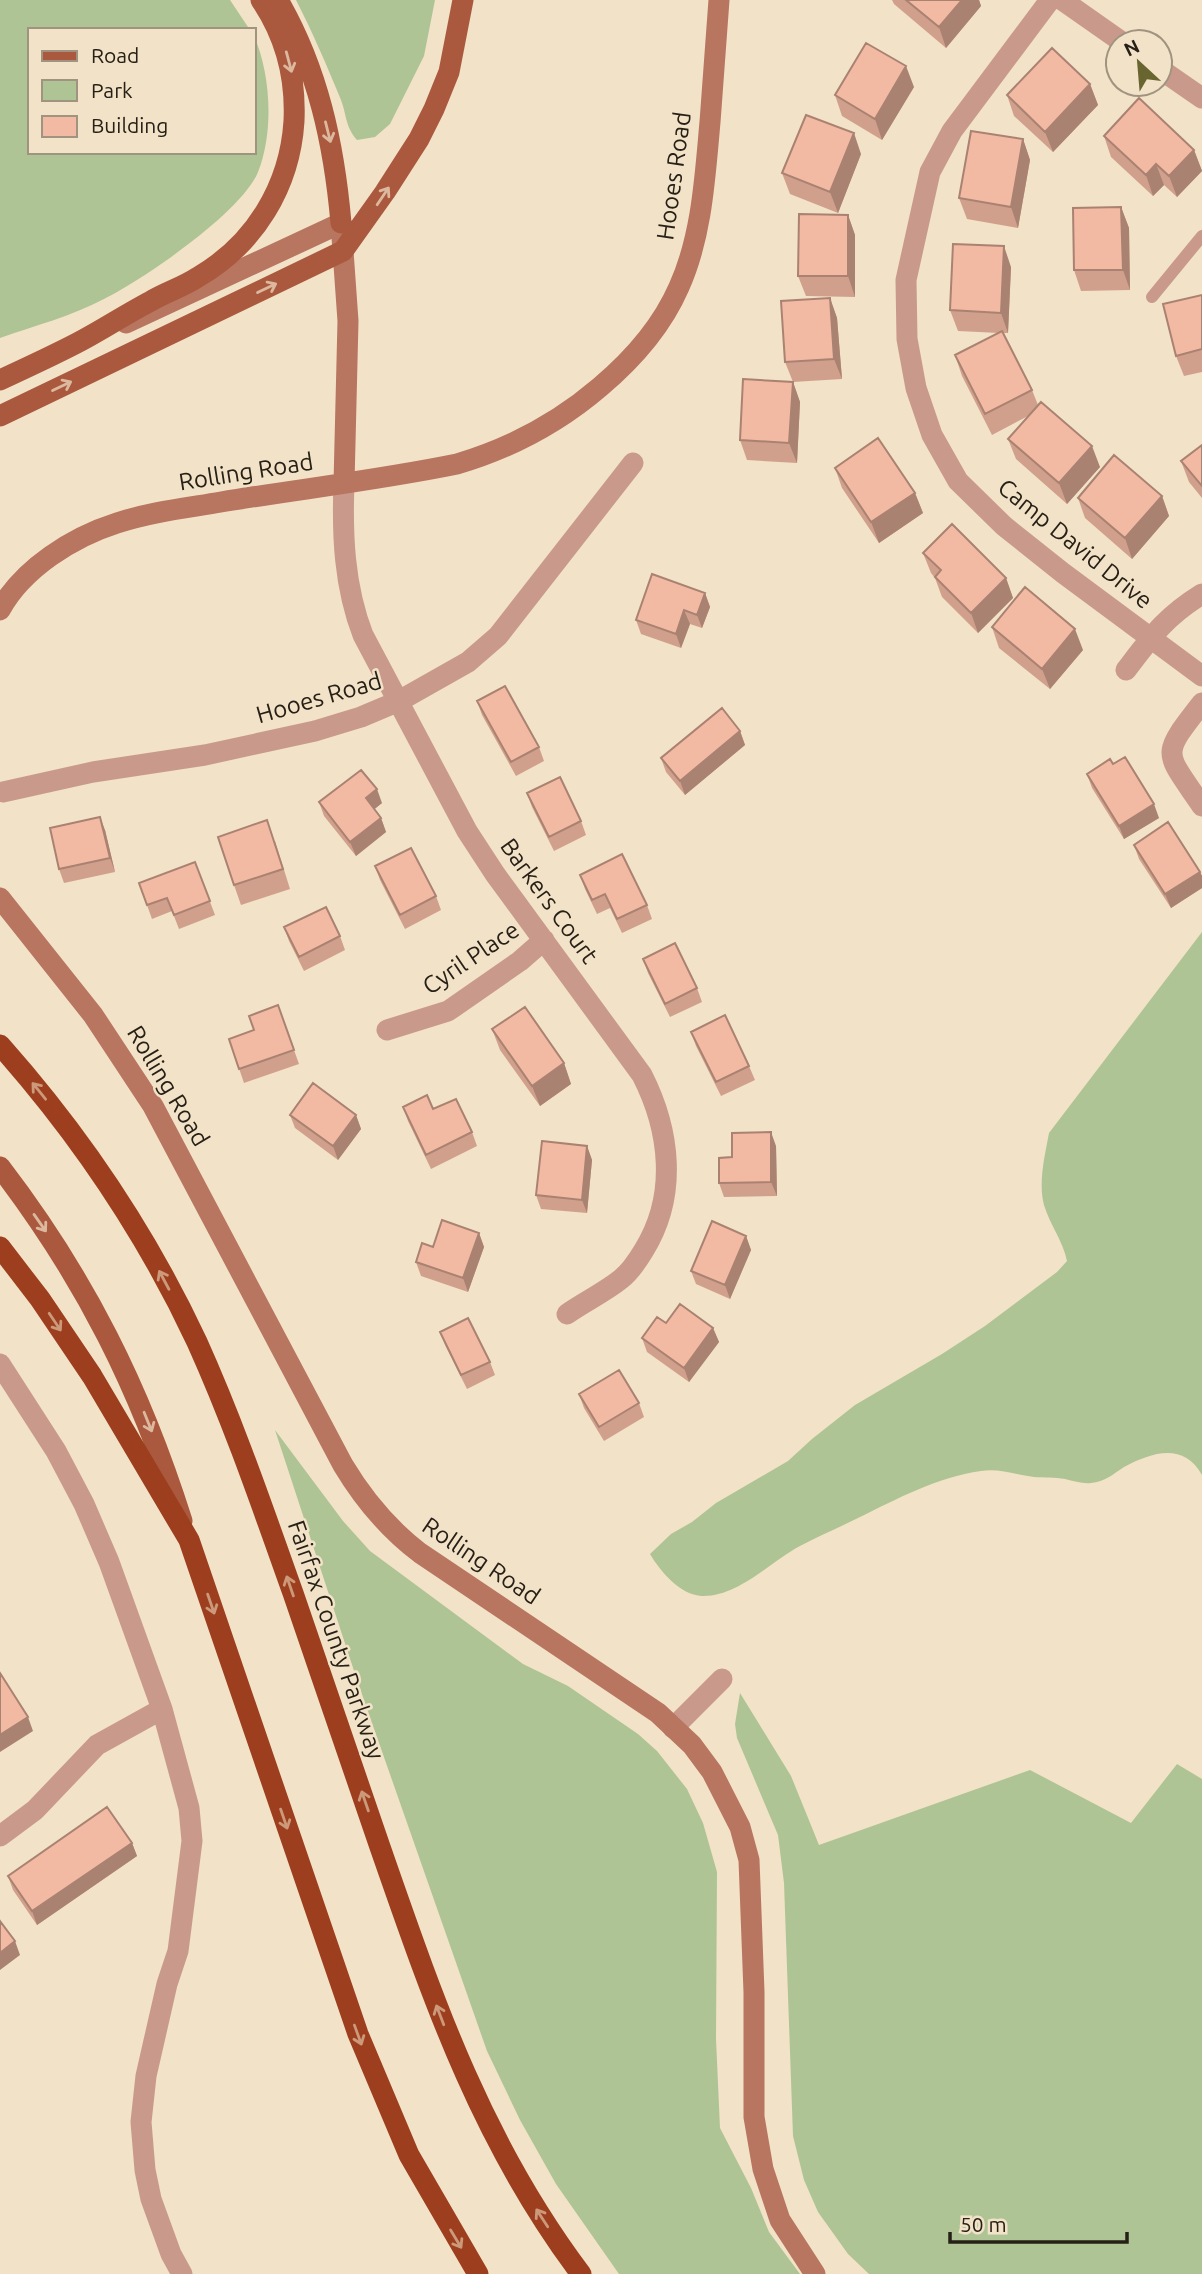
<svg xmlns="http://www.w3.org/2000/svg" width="1202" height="2274" viewBox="0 0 1202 2274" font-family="Ubuntu,sans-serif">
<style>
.green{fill:#afc494}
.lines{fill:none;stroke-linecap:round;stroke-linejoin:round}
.lane{stroke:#c99a8b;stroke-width:12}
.street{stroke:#c99a8b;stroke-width:21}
.secondary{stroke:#b8755f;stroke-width:21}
.primary{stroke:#aa593e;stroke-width:21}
.highway{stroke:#9d3f1e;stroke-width:21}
.wall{fill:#d1a08c}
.shaded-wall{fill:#aa8272}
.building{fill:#f3baa3;stroke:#aa8272;stroke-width:2}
.oneway{stroke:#dcb99e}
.oneway2{stroke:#cc997b}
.labels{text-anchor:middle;stroke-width:5;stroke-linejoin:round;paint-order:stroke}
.street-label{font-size:24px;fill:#262016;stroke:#f2e2c7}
</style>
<rect width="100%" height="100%" fill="#f2e2c7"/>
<path class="green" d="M0 0H230L250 30H30V152H254V36C271 75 274 132 258 172 242 212 144 279 104 299 72 316 34 326 0 338Z
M296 0H435L424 56 390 124 375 137 357 140C345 126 347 116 341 100 327 66 313 33 296 0Z
M1202 932V1475C1184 1442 1152 1452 1124 1467 1113 1474 1105 1482 1091 1483 1083 1484 1074 1481 1065 1479 1055 1477 1044 1478 1034 1477 1016 1475 999 1468 981 1471 937 1477 897 1499 858 1518 838 1528 819 1536 800 1546 770 1562 738 1597 702 1596 680 1595 660 1571 650 1554L671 1534 692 1522 716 1503 788 1461 812 1439 855 1405 942 1354 985 1326 1057 1272 1067 1261C1063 1241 1050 1225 1044 1205 1038 1183 1045 1155 1049 1133Z
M275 1430 343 1521 370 1551 523 1664 568 1686 638 1734 657 1751 687 1789 703 1823 717 1872 716 2039 720 2128 751 2188 769 2232 800 2274H619L556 2184 520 2120 487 2051 358 1683Z
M740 1693 791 1776 819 1845 1030 1770 1131 1823 1177 1764 1202 1779V2274H869L848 2254 818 2212 804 2180 793 2136 784 1883 778 1835 737 1738 735 1724Z"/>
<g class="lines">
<path class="lane" d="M1152 297 1202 236"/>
<path class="street" d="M1050 0 952 131 930 172 906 280 907 339 916 388 932 435 958 481 1004 526 1063 573 1202 676
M1062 0 1122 42
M1160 69 1202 98
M344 483C342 534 344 586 363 635L467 831 495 874 642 1075C670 1130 678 1195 644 1250 638 1260 630 1272 621 1279 605 1292 584 1302 567 1314
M1126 670C1152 636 1165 617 1202 594
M1202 703C1160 757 1164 750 1202 806
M3 792 93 772 205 755 315 731 361 717 399 701 468 662 498 636 633 463
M387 1030 448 1011 520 961 544 940
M0 1364 56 1451 84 1504 109 1562 162 1709 189 1808 192 1841 178 1951 167 1984 146 2076 141 2122 145 2170 151 2199 171 2254 182 2274
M673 1728 722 1679
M0 1836 35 1810 97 1745 162 1709"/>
<path class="secondary" d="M126 323 341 223 348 321 344 483
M0 610C23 568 73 537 117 523 150 512 186 508 221 502 300 489 379 480 457 464 511 448 558 423 600 387 632 360 662 326 679 287 702 236 705 177 710 122 713 81 716 41 719 0
M0 898 93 1015 153 1106 343 1465C364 1500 387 1528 420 1553L658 1713 692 1745 712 1772 740 1827 749 1860 754 1992V2117L763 2169 780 2220 815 2274"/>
<path class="primary" d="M278 0C318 69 334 144 341 223
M0 380C26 368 52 356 77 343 102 330 126 314 151 301 166 292 183 287 198 277 255 244 290 186 294 121 296 77 286 37 261 0
M0 416 343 251 385 192 419 139 434 109 449 72 463 0
M0 1167C85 1278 140 1388 182 1521"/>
<path class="highway" d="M0 1045C79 1134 147 1235 197 1342 234 1424 263 1509 293 1593 322 1678 351 1762 380 1847 434 2002 481 2141 581 2274
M0 1247 40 1299 92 1376 189 1540 358 2034 409 2155 478 2274"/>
</g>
<path class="wall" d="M892 0H979L981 6 946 48 894 4Z
M1090 84 1098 105 1053 152 1014 116 1007 95Z
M914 87 882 140 842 116 835 95Z
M1104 136 1194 150 1202 171 1177 197 1164 185 1153 196 1111 157Z
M1023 139 1030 160 1018 228 967 219 959 198Z
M861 154 838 213 790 194 782 173Z
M1121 207 1129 228 1130 290 1081 291 1074 270Z
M848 215 855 235V297L806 296 798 276Z
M1011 267 1008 333H1003L1032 390 1038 405 1100 467 1067 504 1016 459 1008 439 1028 416 992 435 962 376 955 355 999 333 958 331 950 310Z
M1202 295V372L1184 376 1176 356Z
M830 298 837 318 842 379 793 382 800 402 797 463 747 460 740 440 793 382 785 362Z
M1202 445V498L1189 482 1181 461Z
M835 468 915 493 923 513 879 543 842 488Z
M1162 496 1169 516 1132 559 1085 518 1078 498Z
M923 553 1006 578 1013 598 978 633 942 597 935 578 931 573Z
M705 593 710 607 702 628 690 624 681 648 641 634 636 620Z
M992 627 1083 650 1050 689 999 648Z
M477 701 539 747 544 761 516 776 482 715Z
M740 731 745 745 685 795 666 772 661 758Z
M1113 764 1159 818 1124 839 1092 788 1087 774Z
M527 793 581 821 586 835 554 851 532 807Z
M319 802 382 803 374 809 381 818 386 832 356 856 324 816Z
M105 830 115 872 64 883 59 869Z
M275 841 290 889 241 905 234 885Z
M1134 845 1200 872 1202 876V888L1171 908 1139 859Z
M195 862 215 915 179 929 172 911 152 919 139 883Z
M375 866 436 896 441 910 405 929 380 880Z
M580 875 647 905 652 919 622 933 610 908 597 914 585 889Z
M284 927 340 936 345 950 304 971 289 941Z
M643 959 697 988 702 1002 670 1017 648 973Z
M278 1005 299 1064 244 1083 229 1039 254 1030Z
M492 1029 564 1063 571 1084 540 1106 500 1050Z
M691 1032 749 1066 755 1080 721 1096 696 1046Z
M403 1107 433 1109 472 1132 477 1146 431 1169 408 1121Z
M290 1115H356L361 1129 338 1160 295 1128Z
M587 1146 592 1160 587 1213 541 1209 536 1195Z
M776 1146 777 1196 724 1197 719 1183Z
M479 1233 484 1247 468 1292 421 1276 416 1262 433 1247Z
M746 1236 751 1250 730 1299 696 1284 691 1271Z
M666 1323 713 1328 719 1342 689 1382 647 1352 642 1338Z
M440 1332 490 1362 495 1375 467 1389 445 1345Z
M579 1394 639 1403 644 1417 604 1441 584 1408Z
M132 1843 137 1856 37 1925 13 1890 8 1876Z"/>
<path class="shaded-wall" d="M962 0H979L981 6 946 48 939 27Z
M906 66 914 87 882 140 875 119Z
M1090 84 1098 105 1053 152 1045 132Z
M854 133 861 154 838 213 830 192Z
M1023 139 1030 160 1018 228 1011 207Z
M1194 150 1202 171 1177 197 1169 176Z
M1156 164 1164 185 1153 196 1146 175Z
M1121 207 1129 228 1130 290 1123 270Z
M848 215 855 235V297L848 276Z
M1004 246 1011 267 1008 333 1001 313Z
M830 298 837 318 842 379 834 359Z
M793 382 800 402 797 463 789 443Z
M1092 446 1100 467 1067 504 1059 483Z
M915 493 923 513 879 543 871 522Z
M1162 496 1169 516 1132 559 1125 538Z
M1006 578 1013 598 978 633 971 613Z
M705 593 710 607 702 628 697 615Z
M684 610 690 624 681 648 676 634Z
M1075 629 1083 650 1050 689 1042 669Z
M740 731 745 745 685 795 680 781Z
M377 789 382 803 371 812 366 798Z
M1154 804 1159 818 1124 839 1119 826Z
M100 817 105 830 115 872 110 858Z
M381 818 386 832 356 856 350 842Z
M1200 872 1202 876V888L1171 908 1165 894Z
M564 1063 571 1084 540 1106 532 1086Z
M356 1115 361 1129 338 1160 333 1146Z
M771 1132 776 1146 777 1196 771 1182Z
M587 1146 592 1160 587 1213 582 1200Z
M479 1233 484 1247 468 1292 463 1278Z
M746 1236 751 1250 730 1299 725 1285Z
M713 1328 719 1342 689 1382 684 1368Z
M28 1717 33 1731 0 1752V1735Z
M132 1843 137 1856 37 1925 32 1911Z
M15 1941 20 1955 0 1970V1953Z"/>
<path class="building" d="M906 0H962L939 27Z
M866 43 906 66 875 119 835 95Z
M1052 48 1090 84 1045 132 1007 95Z
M1139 98 1194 150 1169 176 1156 164 1146 175 1104 136Z
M806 115 854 133 830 192 782 173Z
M971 131 1023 139 1011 207 959 198Z
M1121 207 1123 270H1074L1073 208Z
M799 214 848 215V276H798Z
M953 244 1004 246 1001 313 950 310Z
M1202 295V349L1176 356 1163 304Z
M830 298 834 359 785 362 781 301Z
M1002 331 1032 390 985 414 955 355Z
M743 379 793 382 789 443 740 440Z
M1041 402 1092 446 1059 483 1008 439Z
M878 438 915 493 871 522 835 468Z
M1202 445V486L1181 461Z
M1114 455 1162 496 1125 538 1078 498Z
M952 524 1006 578 971 613 935 577 941 570 923 553Z
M652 574 705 593 697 615 684 610 676 634 636 620Z
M1025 587 1075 629 1042 669 992 627Z
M505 686 539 747 511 762 477 701Z
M722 708 740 731 680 781 661 758Z
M1125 757 1154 804 1119 826 1087 774 1110 759 1113 764Z
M361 770 377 789 366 798 381 818 350 842 319 802Z
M560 777 581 821 549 837 527 793Z
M100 817 110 858 59 869 50 828Z
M267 820 283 869 234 885 218 837Z
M1168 822 1200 872 1165 894 1134 845Z
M411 848 436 896 400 915 375 866Z
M622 854 647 905 617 919 605 894 592 900 580 875Z
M195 862 210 901 174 915 167 898 147 905 139 883Z
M326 907 340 936 299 957 284 927Z
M675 943 697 988 665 1004 643 959Z
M278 1005 294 1050 239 1069 229 1039 254 1030 249 1016Z
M525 1007 564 1063 532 1086 492 1029Z
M725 1015 749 1066 716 1082 691 1032Z
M313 1083 356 1115 333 1146 290 1115Z
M427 1095 433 1109 456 1099 472 1132 426 1155 403 1107Z
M771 1132V1182L719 1183V1158L732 1157V1133Z
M542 1141 587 1146 582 1200 536 1195Z
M442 1220 479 1233 463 1278 416 1262 422 1243 433 1247Z
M712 1221 746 1236 725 1285 691 1271Z
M680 1304 713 1328 684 1368 642 1338 657 1317 666 1323Z
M468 1318 490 1362 461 1375 440 1332Z
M619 1370 639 1403 599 1427 579 1394Z
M0 1673 28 1717 0 1735Z
M107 1807 132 1843 32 1911 8 1876Z
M0 1921 15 1941 0 1953Z"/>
<defs><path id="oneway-shaft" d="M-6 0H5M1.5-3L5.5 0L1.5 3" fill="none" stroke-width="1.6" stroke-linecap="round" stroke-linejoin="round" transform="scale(1.75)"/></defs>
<g class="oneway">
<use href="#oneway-shaft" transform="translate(289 62) rotate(75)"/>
<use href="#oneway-shaft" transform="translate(328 132) rotate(76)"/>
<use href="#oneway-shaft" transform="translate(383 196) rotate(-56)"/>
<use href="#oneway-shaft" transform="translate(267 288) rotate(-26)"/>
<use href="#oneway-shaft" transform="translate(62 386) rotate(-26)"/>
<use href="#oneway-shaft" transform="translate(40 1223) rotate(55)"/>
<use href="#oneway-shaft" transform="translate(148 1422) rotate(68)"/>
</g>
<g class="oneway2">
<use href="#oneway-shaft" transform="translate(39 1091) rotate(-129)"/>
<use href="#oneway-shaft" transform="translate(164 1280) rotate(-118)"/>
<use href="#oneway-shaft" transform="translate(55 1322) rotate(56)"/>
<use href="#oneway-shaft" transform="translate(290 1586) rotate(-109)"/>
<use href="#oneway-shaft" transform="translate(211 1604) rotate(71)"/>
<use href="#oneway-shaft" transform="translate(365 1801) rotate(-109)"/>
<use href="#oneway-shaft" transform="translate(284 1819) rotate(71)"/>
<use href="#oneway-shaft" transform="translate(440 2015) rotate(-111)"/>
<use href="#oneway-shaft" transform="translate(358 2035) rotate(70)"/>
<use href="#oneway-shaft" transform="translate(542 2218) rotate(-123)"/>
<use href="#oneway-shaft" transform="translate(456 2239) rotate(59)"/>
</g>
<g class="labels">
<g class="street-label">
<text transform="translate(674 176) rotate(-82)" y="8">Hooes Road</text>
<text transform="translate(246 472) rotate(-9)" y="8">Rolling Road</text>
<text transform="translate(1075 544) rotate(39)" y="8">Camp David Drive</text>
<text transform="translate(319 698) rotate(-16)" y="8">Hooes Road</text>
<text transform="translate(549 901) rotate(54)" y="8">Barkers Court</text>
<text transform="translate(471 958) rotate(-34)" y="8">Cyril Place</text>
<text transform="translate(168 1086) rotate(59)" y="8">Rolling Road</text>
<text transform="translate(481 1561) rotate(34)" y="8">Rolling Road</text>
<text transform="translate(336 1640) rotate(71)" y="8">Fairfax County Parkway</text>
</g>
</g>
<rect x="28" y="28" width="228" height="126" fill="#f2e2c7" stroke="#a09480" stroke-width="2"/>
<rect x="42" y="51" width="35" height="10" fill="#aa593e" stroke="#a09480" stroke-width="2"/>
<text x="91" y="63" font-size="21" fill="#262016">Road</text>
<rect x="42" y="80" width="35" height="21" fill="#afc494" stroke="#a09480" stroke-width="2"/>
<text x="91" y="98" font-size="21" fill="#262016">Park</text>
<rect x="42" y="116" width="35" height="21" fill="#f3baa3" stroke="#a09480" stroke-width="2"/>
<text x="91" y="133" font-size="21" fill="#262016">Building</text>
<g transform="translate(1139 63) rotate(334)"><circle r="33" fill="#f2e2c7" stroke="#a09480" stroke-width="2"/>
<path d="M0-5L12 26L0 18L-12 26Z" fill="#696531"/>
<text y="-10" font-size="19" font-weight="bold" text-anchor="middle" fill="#262016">N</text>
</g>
<path d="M950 2232v10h177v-10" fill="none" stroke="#262016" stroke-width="3.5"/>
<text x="960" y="2232" font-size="21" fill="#262016" stroke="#f2e2c7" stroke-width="5" paint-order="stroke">50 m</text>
</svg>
